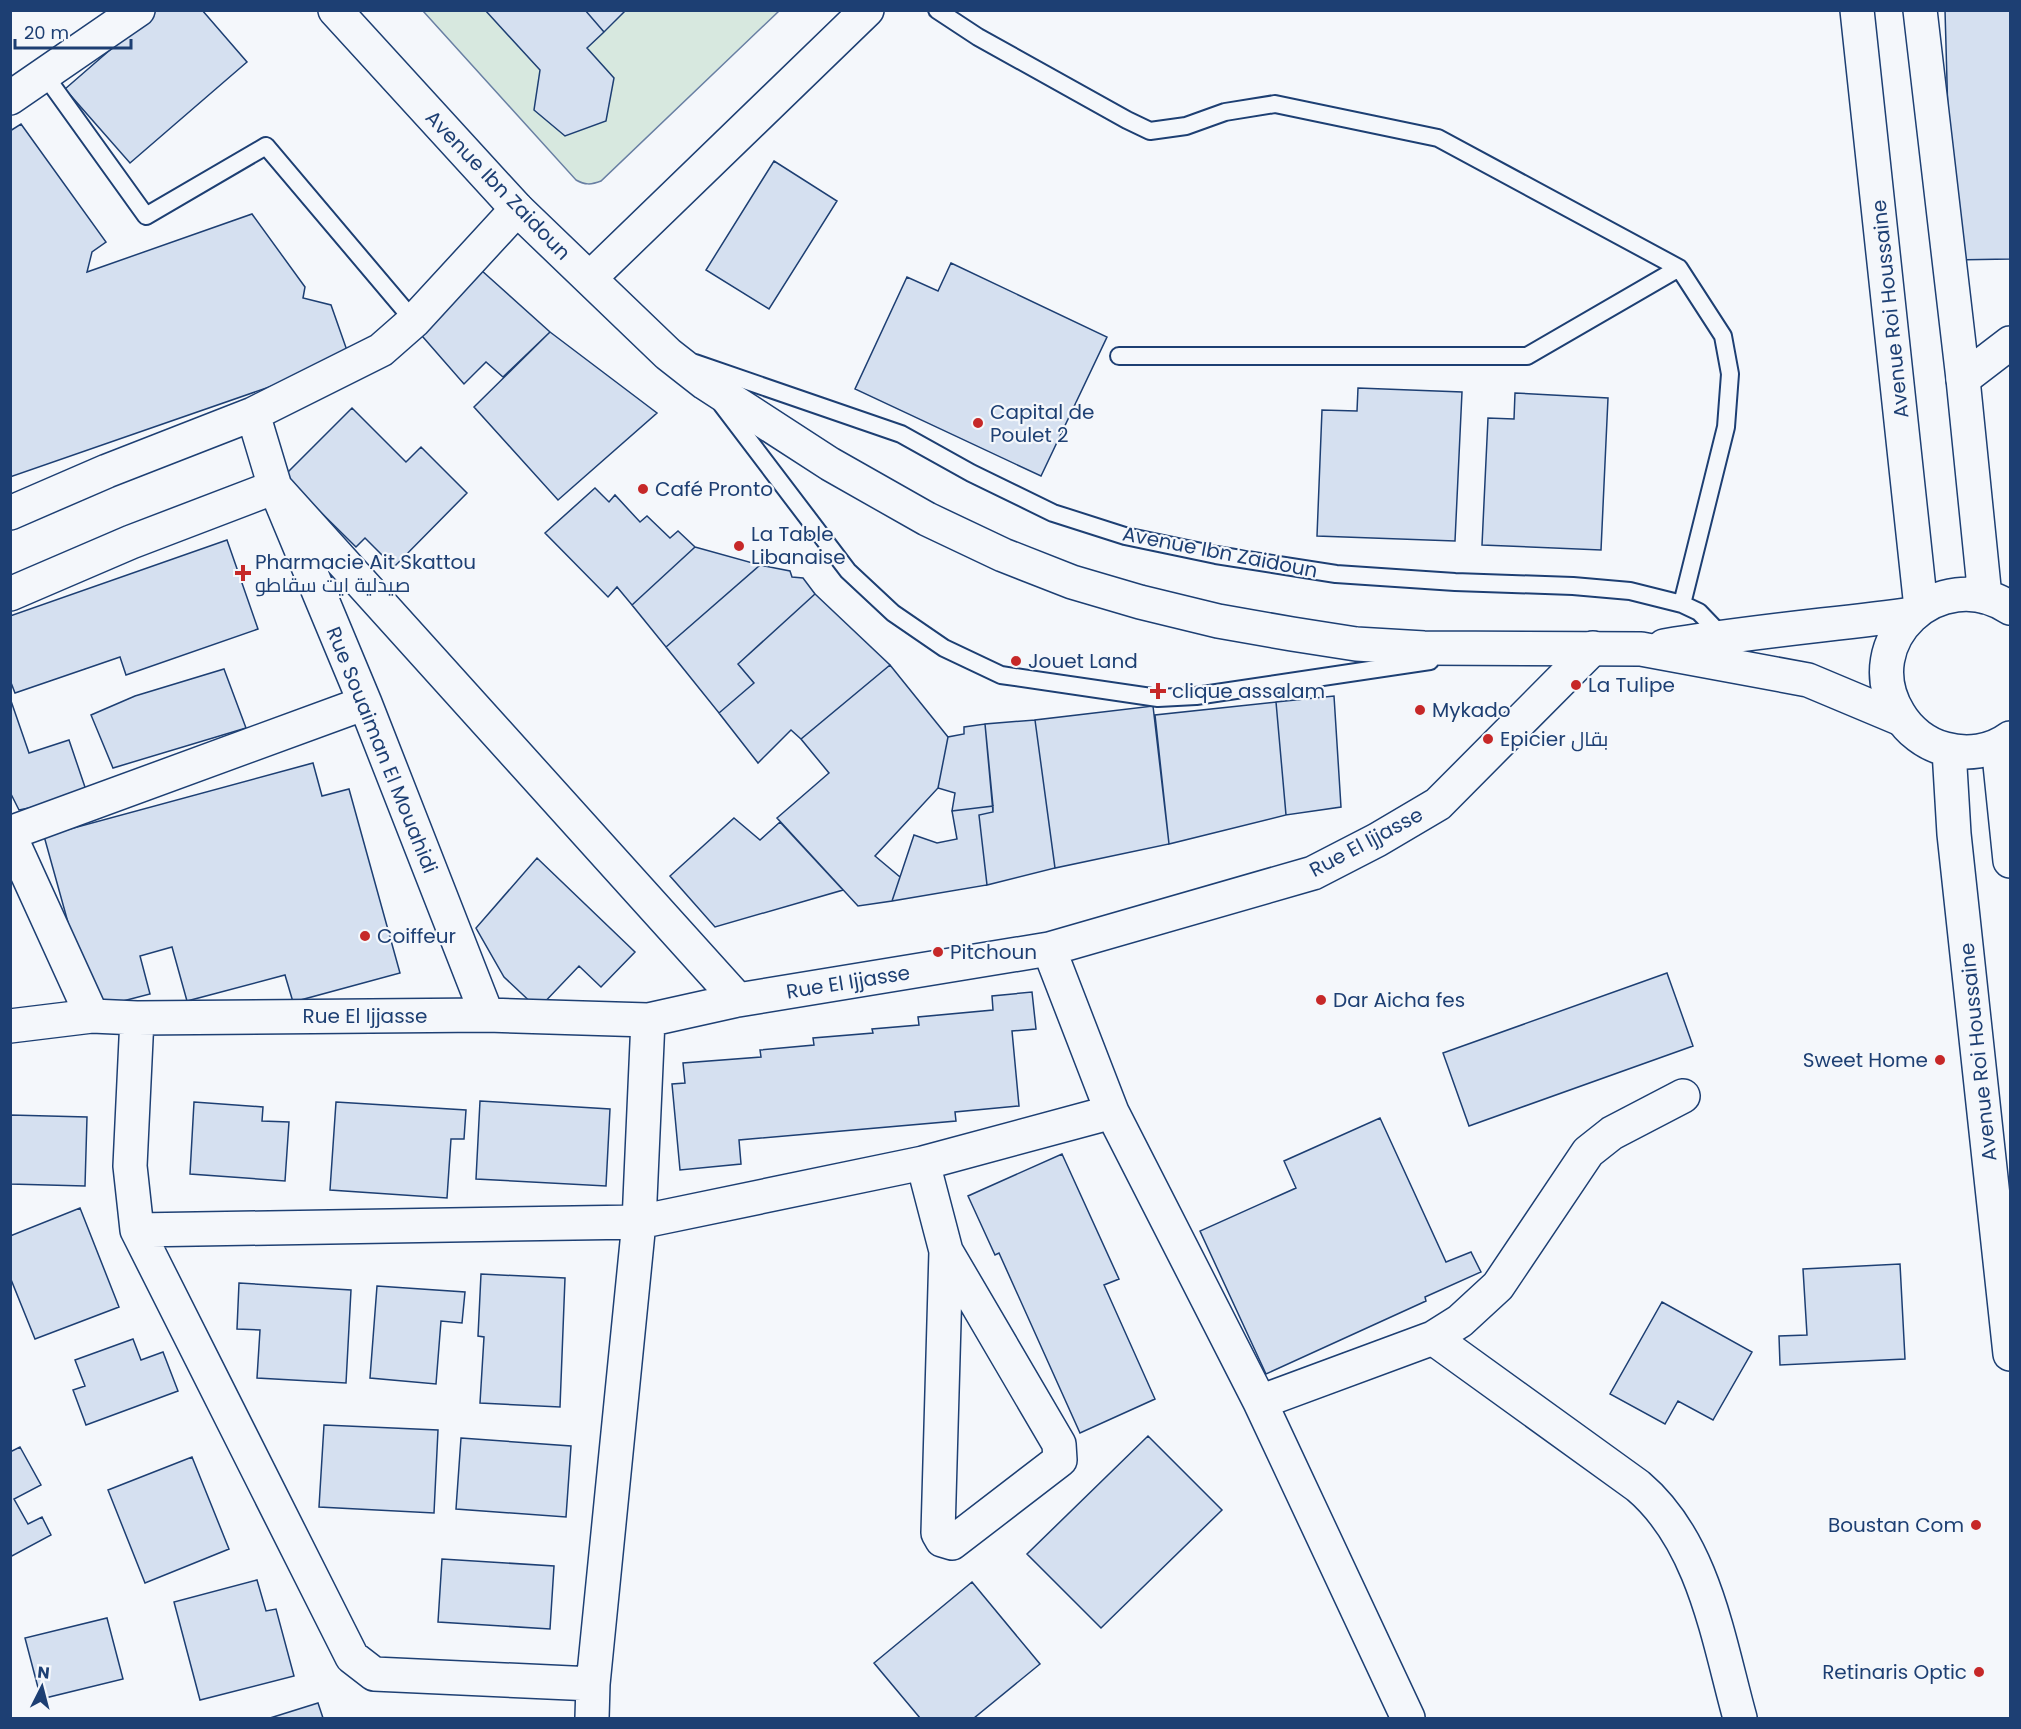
<svg xmlns="http://www.w3.org/2000/svg" width="2021" height="1729" viewBox="0 0 2021 1729" font-family="Poppins,Cairo,sans-serif">
<style>
.green{fill:#d7e8df;stroke:#687fa3;stroke-width:1.5}
.building{fill:#d5e0f0;stroke:#1d3f73;stroke-width:1.5}
.lines{fill:none;stroke-linecap:round;stroke-linejoin:round}
.service-casing{stroke:#1d3f73;stroke-width:20}
.minor-casing{stroke:#1d3f73;stroke-width:36}
.tertiary-casing{stroke:#1d3f73;stroke-width:36}
.primary-casing{stroke:#1d3f73;stroke-width:36}
.service{stroke:#f4f7fb;stroke-width:16}
.minor{stroke:#f4f7fb;stroke-width:33}
.tertiary{stroke:#f4f7fb;stroke-width:33}
.primary{stroke:#f4f7fb;stroke-width:33}
.poi-dot{fill:#c62828;stroke:#f4f7fb;stroke-width:2}
.labels{text-anchor:middle;stroke-width:4.5;stroke-linejoin:round;paint-order:stroke}
.street-label{font-size:20px;fill:#1d3f73;stroke:#f4f7fb}
.poi-label{font-size:20px;fill:#1d3f73;stroke:#f4f7fb;text-anchor:start}
</style>
<rect width="100%" height="100%" fill="#f4f7fb"/>
<path class="green" d="M423 11H779L601 181C591 185 585 185 576 180Z"/>
<path class="building" d="M156 10H202L247 62 130 163 65 89Z
M485 10H585L604 32 587 48 614 78 606 121 565 136 534 110 540 70Z
M585 10H626L604 32Z
M1945 10H2010V259L1952 260Z
M21 124 106 242 92 252 87 272 252 214 305 287 303 298 331 305 350 359 10 477V131Z
M774 161 837 201 769 309 706 270Z
M951 263 1107 337 1041 476 855 389 907 277 938 291Z
M481 270 550 332 503 377 486 362 464 384 416 329Z
M550 332 657 413 558 500 474 407Z
M1358 388 1462 392 1455 541 1317 536 1322 410 1357 411Z
M1515 393 1608 398 1601 550 1482 545 1488 418 1514 419Z
M352 408 406 462 421 447 467 493 394 567 365 538 356 547 284 476Z
M595 488 609 502 615 495 640 522 647 516 670 538 678 531 695 547 632 605 617 587 608 597 545 533Z
M227 540 258 629 126 675 120 657 15 693 10 680V616Z
M695 547 760 565 666 647 632 605Z
M760 565 790 571 792 577 803 578 815 594 738 664 754 683 719 713 666 647Z
M815 594 890 665 801 739 791 730 758 763 719 713 754 683 738 664Z
M890 665 948 737 938 788 875 856 900 877 892 901 858 906 777 818 829 773 801 739Z
M224 669 246 728 113 768 91 715 135 696Z
M1334 696 1341 807 1286 815 1276 702Z
M10 698 29 753 69 740 88 796 19 810 10 792Z
M1276 702 1286 815 1169 844 1155 715Z
M1153 706 1169 844 1055 868 1035 720Z
M1035 720 1055 868 987 885 979 815 993 812 985 724Z
M985 724 993 806 952 811 955 793 938 788 948 737 964 734V727Z
M313 763 322 796 349 789 400 973 293 1002 285 975 187 1001 172 947 140 956 150 994 92 1009 44 836Z
M993 806V812L979 815 987 885 892 901 914 835 937 843 957 839 952 811Z
M734 818 760 840 780 822 843 890 715 927 670 876Z
M537 858 635 952 601 987 579 966 538 1009 504 977 476 928Z
M1667 973 1693 1046 1469 1126 1443 1053Z
M1032 992 1036 1029 1012 1031 1019 1106 955 1112 956 1121 739 1140 741 1164 680 1170 672 1084 685 1083 683 1063 761 1057 760 1050 814 1045 813 1038 873 1033 872 1029 919 1025 918 1017 993 1010 992 996Z
M480 1101 610 1109 606 1186 476 1179Z
M194 1102 263 1107 262 1121 289 1122 285 1181 190 1174Z
M336 1102 466 1110 464 1139H451L447 1198 330 1190Z
M10 1115 87 1117 85 1186 10 1184Z
M1380 1118 1446 1262 1471 1252 1481 1272 1425 1297 1426 1301 1266 1374 1200 1231 1296 1188 1284 1161Z
M1062 1154 1119 1279 1104 1285 1155 1399 1080 1433 999 1253 995 1255 968 1196Z
M80 1208 119 1307 35 1339 10 1277V1236Z
M1900 1264 1905 1359 1780 1365 1779 1336 1807 1335 1803 1269Z
M481 1274 565 1278 560 1407 480 1403 484 1337 478 1336Z
M239 1283 351 1290 346 1383 257 1378 260 1330 237 1329Z
M377 1286 465 1292 462 1323 441 1321 436 1384 370 1378Z
M1662 1302 1752 1352 1713 1420 1678 1401 1665 1424 1610 1394Z
M133 1339 141 1360 163 1352 178 1391 86 1425 73 1390 85 1386 75 1360Z
M324 1425 438 1430 434 1513 319 1507Z
M1148 1436 1222 1510 1101 1628 1027 1554Z
M461 1438 571 1446 566 1517 456 1509Z
M20 1447 41 1485 14 1499 28 1524 42 1517 51 1535 10 1557V1452Z
M192 1457 229 1549 145 1583 108 1490Z
M442 1559 554 1566 550 1629 438 1622Z
M257 1580 266 1611 276 1609 294 1676 200 1700 174 1602Z
M972 1582 1040 1664 974 1718H920L874 1663Z
M107 1618 123 1679 41 1699 25 1638Z
M318 1703 323 1718H270Z"/>
<g class="lines">
<g class="service-casing">
<path id="service" d="M937 10 978 37 1127 120 1150 131 1186 126 1225 112 1275 104 1438 138 1679 268 1723 336 1730 374 1726 427 1682 604
M44 74 146 216 266 146 414 321
M1119 356H1527L1679 268
M695 363 901 434 971 473 1053 513 1125 536 1216 555 1336 574 1455 582 1573 586 1630 591 1682 604 1699 612 1722 636
M722 405 848 571 893 613 944 648 1001 675 1158 698 1196 696 1430 661"/>
</g>
<g class="minor-casing">
<path id="minor" d="M10 98 138 10
M590 278 867 10
M1963 379 2010 343
M253 414 275 487 365 703 487 1015
M10 513 107 471 253 414 381 350 414 321 517 209
M10 594 131 542 275 487 738 1000
M10 833 365 703
M10 836 92 1016
M1049 949 1112 1112 1260 1402 1408 1718
M137 1018 130 1166 137 1230 352 1657 374 1674 593 1684
M10 1026 92 1016 137 1018 487 1015 648 1020 738 1000 1049 949 1313 873 1377 840 1438 804 1593 648
M923 1163 946 1251 1059 1444 1060 1460 952 1543 942 1540 938 1533 946 1251
M137 1230 639 1222 923 1163 1112 1112
M1433 1338 1638 1486C1704 1542 1718 1639 1740 1718
M1260 1402 1433 1338 1460 1321 1498 1286 1588 1152 1612 1133 1683 1096
M592 1718 593 1684 639 1222 648 1020"/>
</g>
<g class="tertiary-casing">
<path id="tertiary" d="M335 10 517 209 668 354 705 383 830 464 927 519 1003 555 1072 582 1140 602 1218 621 1292 634 1356 644 1424 648 1641 649 1808 680 1901 719
M1664 646C1747 632 1830 625 1913 614"/>
</g>
<g class="primary-casing">
<path id="primary" d="M1857 10 1921 608
M1920 10 1963 379 1985 597
M2010 608C1940 562 1854 641 1899 714 1909 731 1926 744 1945 749 1967 755 1991 752 2010 738
M1998 745 2010 861
M1949 750 1954 834 2010 1354"/>
</g>
<use href="#service" class="service"/>
<use href="#minor" class="minor"/>
<use href="#tertiary" class="tertiary"/>
<use href="#primary" class="primary"/>
</g>
<g class="poi-dot">
<circle cx="978" cy="423" r="6"/>
<circle cx="643" cy="489" r="6"/>
<circle cx="739" cy="546" r="6"/>
<path d="M240 564h6v6h6v6h-6v6h-6v-6h-6v-6h6z"/>
<circle cx="1016" cy="661" r="6"/>
<circle cx="1576" cy="685" r="6"/>
<path d="M1155 682h6v6h6v6h-6v6h-6v-6h-6v-6h6z"/>
<circle cx="1420" cy="710" r="6"/>
<circle cx="1488" cy="739" r="6"/>
<circle cx="365" cy="936" r="6"/>
<circle cx="938" cy="952" r="6"/>
<circle cx="1321" cy="1000" r="6"/>
<circle cx="1940" cy="1060" r="6"/>
<circle cx="1976" cy="1525" r="6"/>
<circle cx="1979" cy="1672" r="6"/>
</g>
<g class="labels">
<g class="street-label">
<text transform="translate(498 185) rotate(46)" y="7">Avenue Ibn Zaidoun</text>
<text transform="translate(1890 309) rotate(-96)" y="7">Avenue Roi Houssaine</text>
<text transform="translate(1220 552) rotate(11)" y="7">Avenue Ibn Zaidoun</text>
<text transform="translate(382 750) rotate(68)" y="7">Rue Souaiman El Mouahidi</text>
<text transform="translate(1366 842) rotate(-28)" y="7">Rue El Ijjasse</text>
<text transform="translate(848 982) rotate(-9)" y="7">Rue El Ijjasse</text>
<text x="365" y="1023">Rue El Ijjasse</text>
<text transform="translate(1978 1052) rotate(-96)" y="7">Avenue Roi Houssaine</text>
</g>
<g class="poi-label">
<text x="990" y="419">Capital de<tspan x="990" dy="23">Poulet 2</tspan></text>
<text x="655" y="496">Café Pronto</text>
<text x="751" y="541">La Table<tspan x="751" dy="23">Libanaise</tspan></text>
<text x="255" y="569">Pharmacie Ait Skattou<tspan x="255" dy="23">صيدلية ايت سقاطو</tspan></text>
<text x="1028" y="668">Jouet Land</text>
<text x="1588" y="692">La Tulipe</text>
<text x="1172" y="698">clique assalam</text>
<text x="1432" y="717">Mykado</text>
<text x="1500" y="746">Epicier بقال</text>
<text x="377" y="943">Coiffeur</text>
<text x="950" y="959">Pitchoun</text>
<text x="1333" y="1007">Dar Aicha fes</text>
<text x="1928" y="1067" text-anchor="end">Sweet Home</text>
<text x="1964" y="1532" text-anchor="end">Boustan Com</text>
<text x="1967" y="1679" text-anchor="end">Retinaris Optic</text>
</g>
</g>
<rect width="2021" height="1729" fill="none" stroke="#1d3f73" stroke-width="24"/>
<g transform="translate(42 1687) rotate(6)" stroke="#f4f7fb" stroke-width="4.5" paint-order="stroke">
<path d="M0-4.5L10 22L0 15L-10 22Z" fill="#1d3f73"/>
<text y="-9" font-size="16" font-weight="bold" text-anchor="middle" fill="#1d3f73">N</text>
</g>
<path d="M15 39v9h116v-9" fill="none" stroke="#1d3f73" stroke-width="3"/>
<text x="24" y="39" font-size="18" fill="#1d3f73" stroke="#f4f7fb" stroke-width="4.5" paint-order="stroke">20 m</text>
</svg>
